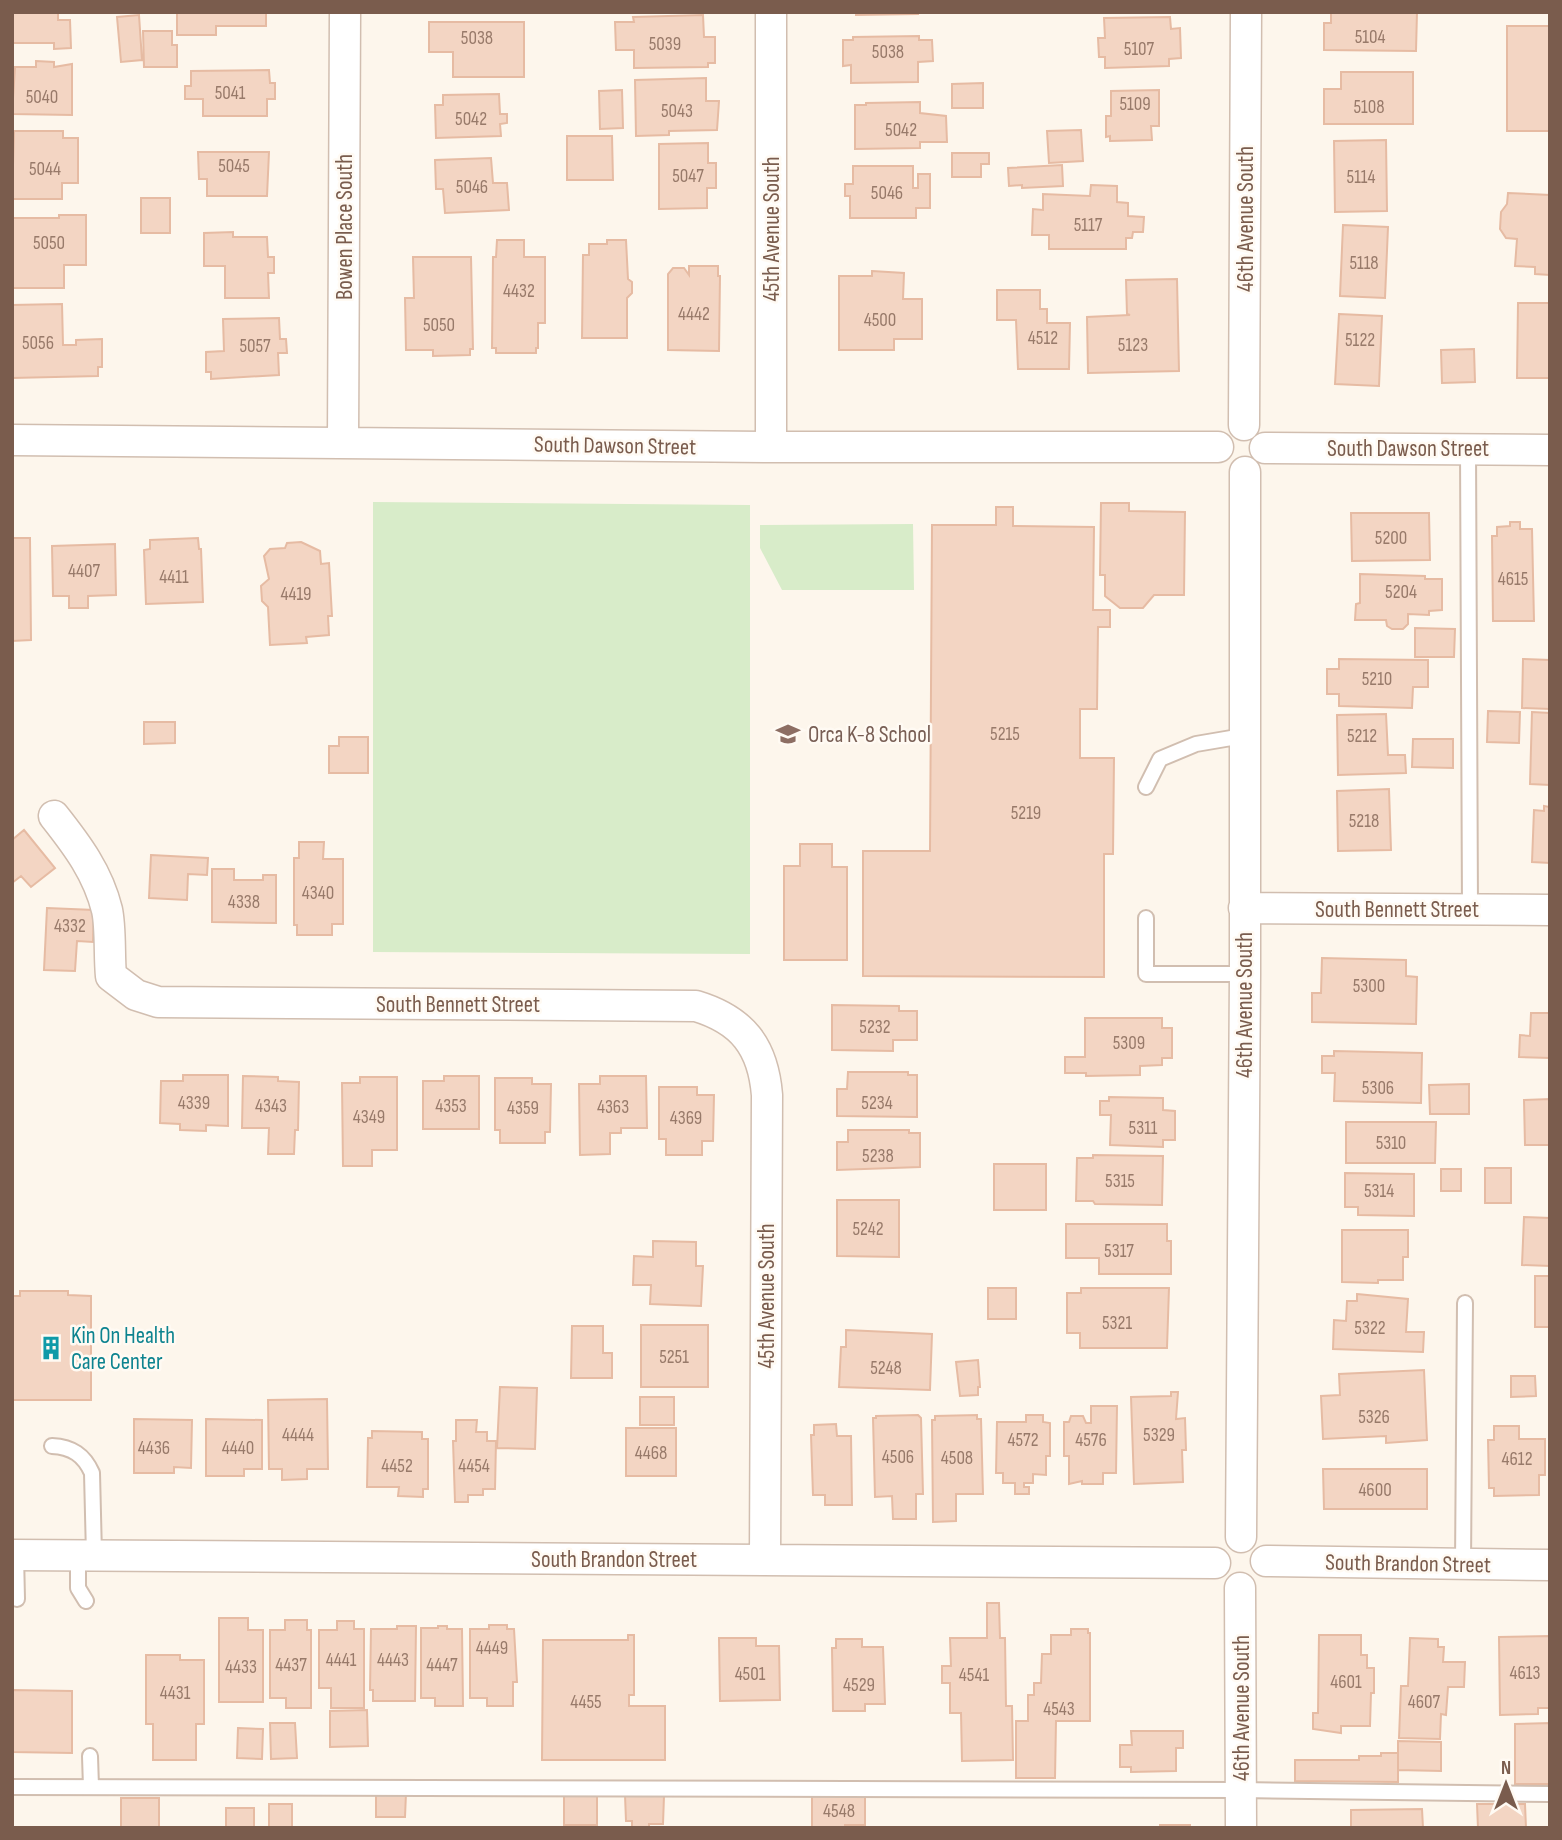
<svg xmlns="http://www.w3.org/2000/svg" width="1562" height="1840" viewBox="0 0 1562 1840" font-family="'Sofia Sans Condensed',sans-serif">
<style>
.green{fill:#d8ecc9}
.building{fill:#f3d5c3;stroke:#e6bba3;stroke-width:2}
.lines{fill:none;stroke-linecap:round;stroke-linejoin:round}
.lane-casing{stroke:#d1beb0;stroke-width:18}
.street-casing{stroke:#d1beb0;stroke-width:33}
.lane{stroke:#fff;stroke-width:14}
.street{stroke:#fff;stroke-width:30}
.labels{text-anchor:middle;stroke-width:5;stroke-linejoin:round;paint-order:stroke}
.number-label{font-size:19px;fill:#987a6a}
.street-label{font-size:23px;fill:#7a5c4d;stroke:#fffaf3}
.education-label{font-size:23px;fill:#785e54;stroke:#fffaf3;text-anchor:start}
.culture-label{font-size:23px;fill:#0d838f;stroke:#fffaf3;text-anchor:start}
</style>
<rect width="100%" height="100%" fill="#fdf6ec"/>
<path class="green" d="M373 502 750 505V954L373 952Z
M913 524 914 590H782L760 548V525Z"/>
<path class="building" d="M12 12H58V20H70L71 48 54 49V43H12Z
M177 12H266V26H216V35H177Z
M856 12H918V14L856 15Z
M1331 12H1417L1416 51 1324 50V23H1331Z
M139 15 142 60 121 62 117 17Z
M703 15 704 37H715V63H708V67L634 68V50H616L615 22H634L633 17Z
M1170 17 1171 29 1180 28 1181 58 1169 59V66L1105 68V57H1099L1098 38H1105L1104 18Z
M429 22H524V77H453V52H429Z
M1507 26H1550V131H1507Z
M143 31H172V45H177V67H144Z
M919 36V40H932L933 61 918 62V82L851 83V65L843 66V40H853V37Z
M36 61 54 62V67L72 64V115L12 114 15 67H36Z
M269 70 270 83H275V99H267V116H203V99H185V86H191V71Z
M1341 72H1413V124H1324V89H1341Z
M706 78V101H719L717 130 669 131V135L636 136 635 80Z
M983 83V108H952V84Z
M622 90 623 128 600 129 599 91Z
M1159 90V126H1151L1152 140 1110 141V136L1106 137V116H1111V91Z
M499 94 500 114H507V123L500 124 501 136 436 138 435 105H443V95Z
M920 102V113L946 116 947 142H920V148L855 149V105H866V103Z
M1081 130 1083 161 1049 163 1047 131Z
M14 131H63V138H78V183H62V199H12Z
M567 136H612L613 180H567Z
M1386 140 1387 211 1335 212 1334 141Z
M708 143V163H716V188H707V208L659 209V144Z
M198 152H269L267 196H207V179H199Z
M952 153H989V164H981V177H952Z
M491 158 493 183H507L509 210 445 213 443 189H436L435 160Z
M1062 165 1063 186 1022 188V185L1009 186 1008 168Z
M853 166H913V188H918V174H930V208H916V218H850V196H845V184H853Z
M1091 185 1117 186V202L1128 203V216L1144 217 1143 232H1133L1132 238H1126V249H1049V235H1032L1033 209 1043 210V194L1090 196Z
M1508 193 1550 195V275L1535 274V267L1515 266 1517 239 1506 238 1500 229 1501 212 1507 204Z
M141 198H170V233H141Z
M59 215H86V265H64V288H12V218H59Z
M1343 225 1388 227 1385 298 1340 296Z
M233 232V237H267L268 257H274V273H268L269 298H225V266H204V233Z
M497 240H524V257H545V323H538V348H536V353H496V348H492L493 257H496Z
M607 240H626L628 279 632 282V293L627 298V338H582L583 255H589V244H607Z
M413 257H471L473 349H470V355L433 356V350H406L405 298H414Z
M689 266H718V276H720L719 351 668 350V274L673 268H684L689 275Z
M872 271 904 273 903 299H922V339H894V350H839V276H872Z
M1177 279 1179 371 1088 373 1087 317 1130 315 1127 314 1126 280Z
M997 290H1040V309H1047V323H1070L1069 369H1018L1016 320H997Z
M1518 303H1550V378H1517Z
M62 304 63 345H76V340L102 339V367H98V376L12 378V305Z
M1339 314 1382 316 1379 386 1335 384Z
M279 318 280 339H286L287 353H278L279 375 211 379V372H206V352L224 351 223 319Z
M1474 349 1475 382 1442 383 1441 350Z
M1101 503H1129V511L1185 512 1184 595H1154L1143 608H1120L1105 596V575H1100Z
M996 507H1013V526L1094 527 1093 610H1110V627H1098L1097 709H1080V758H1114L1113 854H1104V977L863 976V851H930L932 525H996Z
M1351 513H1429L1430 560 1352 561Z
M1510 522H1520V529H1532L1534 621H1493L1492 536H1497V527L1510 526Z
M12 538H30L31 640 12 641Z
M198 538 199 549H201L203 602 146 604 144 550 150 549V540Z
M301 542 320 551 321 564 329 563 332 616H328L329 635 306 637 307 643 270 645 268 607 262 601 261 586 269 579 264 556 270 549 285 548 287 543Z
M115 544 116 595 88 596V608H69V596H53L52 546Z
M1360 574 1425 576V579H1442V610L1429 611V615L1408 614V624L1403 629H1392L1387 626 1386 620H1355L1356 604 1360 603Z
M1415 628 1455 629 1454 657H1415Z
M1339 659 1428 660V687H1413L1412 708 1339 706V694H1327V669H1339Z
M1523 659 1550 660V709L1522 708Z
M1488 711 1520 712 1519 743 1487 742Z
M1532 712 1550 713V785L1530 784Z
M1386 714 1388 755H1405L1406 773 1338 775 1337 715Z
M144 722H175V743L144 744Z
M339 737H368V773H329V746H339Z
M1413 739H1453V768L1412 767Z
M1389 789 1391 850 1338 851 1337 791Z
M1544 806 1550 807V863L1532 862 1534 810 1544 811Z
M24 830 55 868 31 887 21 876 12 883V840Z
M299 842H324L323 859H343V924H332V935H297V925H294V858H299Z
M800 844H832V867H847V960H784V866H800Z
M151 855 208 858 207 875 188 874 187 900 149 898Z
M212 869H234V880H263V875H276V923L212 922Z
M47 908 94 910 93 942 77 941 75 971 44 970Z
M1322 958 1406 960V976L1417 977 1416 1024 1312 1022V993H1321Z
M832 1005 899 1006V1011H917V1040H893V1051L832 1050Z
M1531 1013H1550V1058L1519 1057 1520 1035 1530 1036Z
M1085 1018H1162V1028H1172V1058H1162V1065L1140 1066V1075L1086 1076V1073H1065V1057H1085Z
M1334 1051 1422 1053 1421 1103 1334 1101 1335 1073H1322V1056H1334Z
M848 1072H908V1075H917V1117L837 1116V1089H847Z
M183 1075H228V1126L206 1125V1131L180 1130V1124L160 1123 161 1081H183Z
M243 1076 278 1077V1081L299 1082 298 1130H295L294 1154H268L269 1128H242Z
M444 1076H479V1129H423V1081H444Z
M600 1076H646L647 1128H621V1133H610V1154L580 1155 579 1084H600Z
M360 1077H397V1150H372V1166H343L342 1083H360Z
M495 1078H532V1084H551L550 1132H545V1143H500V1130H495Z
M1469 1084V1114H1430L1429 1085Z
M659 1087H697V1095H714L713 1141H702V1155H666V1139H659Z
M1109 1097 1163 1098V1110L1175 1111V1140H1163V1147L1110 1145 1111 1115H1100V1101H1109Z
M1550 1099V1145H1525L1524 1100Z
M1346 1122H1436L1435 1163H1346Z
M848 1130H909V1133H920V1167L837 1170V1142H848Z
M1093 1155 1163 1156 1162 1205 1095 1204 1093 1201H1076L1077 1158H1093Z
M994 1164H1046V1210H994Z
M1485 1168H1511V1203H1485Z
M1441 1169H1461V1191H1441Z
M1345 1173 1414 1174V1216L1358 1215V1207H1345Z
M837 1200H899V1257L837 1256Z
M1524 1217 1550 1218V1266L1522 1265Z
M1066 1224H1167V1241H1171V1274H1099V1258H1066Z
M1342 1230H1408V1257H1403V1280H1378V1283L1342 1282Z
M653 1241 696 1242V1266H703L701 1306 650 1304 651 1285H633L634 1256 653 1257Z
M1535 1276H1550V1327H1535Z
M988 1288H1016V1319H988Z
M1081 1288H1169L1167 1348H1080V1333H1067V1293H1081Z
M20 1291H68V1295L91 1296V1400H12V1296H20Z
M1357 1294 1408 1299 1406 1332H1424L1423 1352 1333 1349 1334 1320 1346 1321 1347 1301H1357Z
M641 1325H708V1387H641Z
M572 1326H603V1353H612V1378H571Z
M846 1330 932 1334 930 1390 839 1387 841 1347H846Z
M978 1360 980 1387H978V1395L960 1396 956 1362Z
M1424 1370 1427 1440 1386 1443V1436L1323 1439 1321 1396 1340 1395 1339 1374Z
M1511 1376H1535L1536 1396 1511 1397Z
M500 1387 537 1388 535 1449 497 1448Z
M1171 1392H1178L1176 1419 1185 1418 1186 1450H1182L1183 1482 1134 1484 1131 1397 1171 1396Z
M640 1397H674V1425H640Z
M327 1399 328 1469H307V1479L282 1480V1469H269L268 1400Z
M1091 1406H1117L1116 1473H1103V1484H1082V1481L1069 1484V1456H1064V1422H1069L1071 1416H1083L1086 1423H1091Z
M918 1415 921 1418 923 1494H916V1519H893L892 1496 875 1497 873 1418H876V1416Z
M977 1415V1419H981L983 1494H956V1521L933 1522 932 1420H935V1416Z
M1026 1415H1043V1422L1050 1423V1456H1046V1475L1033 1474V1483H1024V1487H1029V1494H1015V1483H1003V1473H996L997 1422H1026Z
M134 1419 192 1420 191 1468 174 1467V1473H134Z
M206 1419 262 1420V1469H244V1476H206Z
M456 1420H477L476 1432H487V1441H496L495 1489H483V1495H468V1502H455L453 1441H456Z
M836 1424 837 1436H851L852 1505H825V1495H813L811 1435H814V1425Z
M1494 1426H1519V1439H1545V1475H1539V1495L1494 1496V1488H1489L1488 1440H1494Z
M626 1428H676V1476H626Z
M372 1431 422 1432V1439H428V1489H423V1497L398 1496 399 1487H367L368 1438H372Z
M1323 1469H1427V1509H1324Z
M987 1603H999L1000 1638H1005L1006 1706H1012L1013 1760 962 1761 961 1713H950V1683H942V1666H951L950 1638H987Z
M219 1618H248V1630H263V1702H219Z
M285 1620H307V1630H311V1708H286V1698H270V1630H285Z
M337 1621H354V1629H364V1708H331V1688H319V1630H337Z
M489 1625H507V1629H514L517 1682H513V1706H487V1698H470V1629H489Z
M397 1626H416L415 1701H373V1690H370L371 1629H397Z
M438 1626H447V1629H462L463 1706H435V1698H421V1628H438Z
M1071 1629H1088V1633H1090V1721H1056L1055 1778H1016V1721H1028V1695H1034V1683H1041L1042 1654H1051V1635H1071Z
M628 1635H634V1695H629V1706H665V1760H542L543 1640H628Z
M1319 1635H1361V1655H1367V1668H1374V1693H1371L1370 1726H1341V1733L1313 1729V1713H1318Z
M1550 1636V1708H1538V1714L1500 1715 1499 1637Z
M719 1638H756V1646H779L780 1700 720 1701Z
M1410 1638 1438 1639V1647H1444L1443 1662H1465L1464 1687H1448L1446 1715 1441 1714 1440 1739 1399 1738 1401 1686H1408Z
M836 1639H862V1647H883L885 1704H865V1711H833L832 1648H836Z
M146 1655H180V1660H204V1724H196V1760H153V1724H146Z
M12 1690 72 1691V1753L12 1752Z
M367 1710 368 1746 330 1747V1711Z
M270 1723H295L297 1758 271 1759Z
M1550 1723V1784H1515V1724Z
M238 1728 263 1729 262 1759 237 1758Z
M1131 1731H1183V1748H1176V1771L1131 1772V1767H1120V1745H1132Z
M1398 1741 1441 1742V1771L1398 1770Z
M1381 1753H1398V1782L1295 1781V1760H1359V1756H1381Z
M376 1792 406 1793 405 1817H376Z
M865 1794V1825H845V1828H812V1795Z
M564 1795H597V1825H564Z
M625 1795 664 1796 663 1824H649V1828H632V1821H626Z
M121 1798H159V1828H121Z
M269 1804H292V1828H269Z
M1477 1804H1525L1526 1828H1478Z
M226 1808H254V1828H226Z
M1422 1809 1423 1828H1351V1810Z
M1160 1825H1190V1828H1160Z"/>
<g class="lines">
<g class="lane-casing">
<path id="lane" d="M1468 448 1470 910
M1146 787 1160 759 1196 744 1243 736
M1146 918V974H1245
M52 1446C72 1447 84 1455 92 1473L94 1555
M16 1555 17 1599
M78 1555V1588L86 1601
M1463 1564 1465 1303
M90 1756 91 1787
M12 1787 1241 1790 1550 1794"/>
</g>
<g class="street-casing">
<path id="street" d="M1244 425 1246 12
M12 440 771 447H1218
M343 442 345 12
M771 447V12
M1265 448 1550 450
M54 816C77 845 98 873 107 910 111 928 109 956 111 976L136 995 158 1002 696 1006C742 1020 763 1046 767 1095L765 1560
M1244 908 1550 910
M1241 1537 1245 974V472
M12 1555 1215 1563
M1266 1561 1550 1565
M1240 1588 1241 1828"/>
</g>
<use href="#lane" class="lane"/>
<use href="#street" class="street"/>
</g>
<defs>
<g id="school-bare" transform="scale(1.89)"><path d="M0-5L7-2L0 1L-7-2ZM-4 1L0 2.5L4 1V4Q0 6-4 4Z" fill="#8d6e63" stroke="#fffaf3" stroke-width="2.5" paint-order="stroke"/></g>
<g id="building-bare" transform="scale(1.89)"><path d="M-4-6H4V6H1V3H-1V6H-4ZM-2.5-4.3h1.7v1.8h-1.7ZM.8-4.3h1.7v1.8H.8ZM-2.5-1h1.7V.8h-1.7ZM.8-1h1.7V.8H.8Z" fill="#0f9aa8" stroke="#fffaf3" stroke-width="2.5" paint-order="stroke"/></g>
</defs>
<g fill-rule="evenodd">
<use href="#school-bare" x="788" y="734"/>
<use href="#building-bare" x="51" y="1348"/>
</g>
<g class="labels">
<g class="number-label">
<text x="1370" y="43">5104</text>
<text x="477" y="44">5038</text>
<text x="665" y="50">5039</text>
<text x="1139" y="55">5107</text>
<text x="888" y="58">5038</text>
<text x="230" y="99">5041</text>
<text x="42" y="103">5040</text>
<text x="1135" y="110">5109</text>
<text x="1369" y="113">5108</text>
<text x="677" y="117">5043</text>
<text x="471" y="125">5042</text>
<text x="901" y="136">5042</text>
<text x="234" y="172">5045</text>
<text x="45" y="175">5044</text>
<text x="688" y="182">5047</text>
<text x="1361" y="183">5114</text>
<text x="472" y="193">5046</text>
<text x="887" y="199">5046</text>
<text x="1088" y="231">5117</text>
<text x="49" y="249">5050</text>
<text x="1364" y="269">5118</text>
<text x="519" y="297">4432</text>
<text x="694" y="320">4442</text>
<text x="880" y="326">4500</text>
<text x="439" y="331">5050</text>
<text x="1043" y="344">4512</text>
<text x="1360" y="346">5122</text>
<text x="38" y="349">5056</text>
<text x="1133" y="351">5123</text>
<text x="255" y="352">5057</text>
<text x="1391" y="544">5200</text>
<text x="84" y="577">4407</text>
<text x="174" y="583">4411</text>
<text x="1513" y="585">4615</text>
<text x="1401" y="598">5204</text>
<text x="296" y="600">4419</text>
<text x="1377" y="685">5210</text>
<text x="1005" y="740">5215</text>
<text x="1362" y="742">5212</text>
<text x="1026" y="819">5219</text>
<text x="1364" y="827">5218</text>
<text x="318" y="899">4340</text>
<text x="244" y="908">4338</text>
<text x="70" y="932">4332</text>
<text x="1369" y="992">5300</text>
<text x="875" y="1033">5232</text>
<text x="1129" y="1049">5309</text>
<text x="1378" y="1094">5306</text>
<text x="194" y="1109">4339</text>
<text x="877" y="1109">5234</text>
<text x="271" y="1112">4343</text>
<text x="451" y="1112">4353</text>
<text x="613" y="1113">4363</text>
<text x="523" y="1114">4359</text>
<text x="369" y="1123">4349</text>
<text x="686" y="1124">4369</text>
<text x="1143" y="1134">5311</text>
<text x="1391" y="1149">5310</text>
<text x="878" y="1162">5238</text>
<text x="1120" y="1187">5315</text>
<text x="1379" y="1197">5314</text>
<text x="868" y="1235">5242</text>
<text x="1119" y="1257">5317</text>
<text x="1117" y="1329">5321</text>
<text x="1370" y="1334">5322</text>
<text x="674" y="1363">5251</text>
<text x="886" y="1374">5248</text>
<text x="1374" y="1423">5326</text>
<text x="298" y="1441">4444</text>
<text x="1159" y="1441">5329</text>
<text x="1023" y="1446">4572</text>
<text x="1091" y="1446">4576</text>
<text x="154" y="1454">4436</text>
<text x="238" y="1454">4440</text>
<text x="651" y="1459">4468</text>
<text x="898" y="1463">4506</text>
<text x="957" y="1464">4508</text>
<text x="1517" y="1465">4612</text>
<text x="397" y="1472">4452</text>
<text x="474" y="1472">4454</text>
<text x="1375" y="1496">4600</text>
<text x="492" y="1654">4449</text>
<text x="341" y="1666">4441</text>
<text x="393" y="1666">4443</text>
<text x="291" y="1671">4437</text>
<text x="442" y="1671">4447</text>
<text x="241" y="1673">4433</text>
<text x="1525" y="1679">4613</text>
<text x="750" y="1680">4501</text>
<text x="974" y="1681">4541</text>
<text x="1346" y="1688">4601</text>
<text x="859" y="1691">4529</text>
<text x="175" y="1699">4431</text>
<text x="586" y="1708">4455</text>
<text x="1424" y="1708">4607</text>
<text x="1059" y="1715">4543</text>
<text x="839" y="1817">4548</text>
</g>
<g class="street-label">
<text transform="translate(1245 219) rotate(-90)" y="8">46th Avenue South</text>
<text transform="translate(344 227) rotate(-90)" y="8">Bowen Place South</text>
<text transform="translate(771 229) rotate(-90)" y="8">45th Avenue South</text>
<text transform="translate(615 445) rotate(1)" y="8">South Dawson Street</text>
<text x="1408" y="456">South Dawson Street</text>
<text x="1397" y="917">South Bennett Street</text>
<text x="458" y="1012">South Bennett Street</text>
<text transform="translate(1244 1005) rotate(-90)" y="8">46th Avenue South</text>
<text transform="translate(766 1296) rotate(-90)" y="8">45th Avenue South</text>
<text x="614" y="1567">South Brandon Street</text>
<text transform="translate(1408 1563) rotate(1)" y="8">South Brandon Street</text>
<text transform="translate(1241 1708) rotate(-90)" y="8">46th Avenue South</text>
</g>
<g class="education-label">
<text x="808" y="742">Orca K-8 School</text>
</g>
<g class="culture-label">
<text x="71" y="1343">Kin On Health<tspan x="71" dy="26">Care Center</tspan></text>
</g>
</g>
<rect width="1562" height="1840" fill="none" stroke="#7a5c4d" stroke-width="28"/>
<g transform="translate(1506 1784)" stroke="#fffaf3" stroke-width="5" paint-order="stroke">
<path d="M0-5L12 26L0 18L-12 26Z" fill="#7a5c4d"/>
<text y="-10" font-size="19" font-weight="bold" text-anchor="middle" fill="#7a5c4d">N</text>
</g>
</svg>
